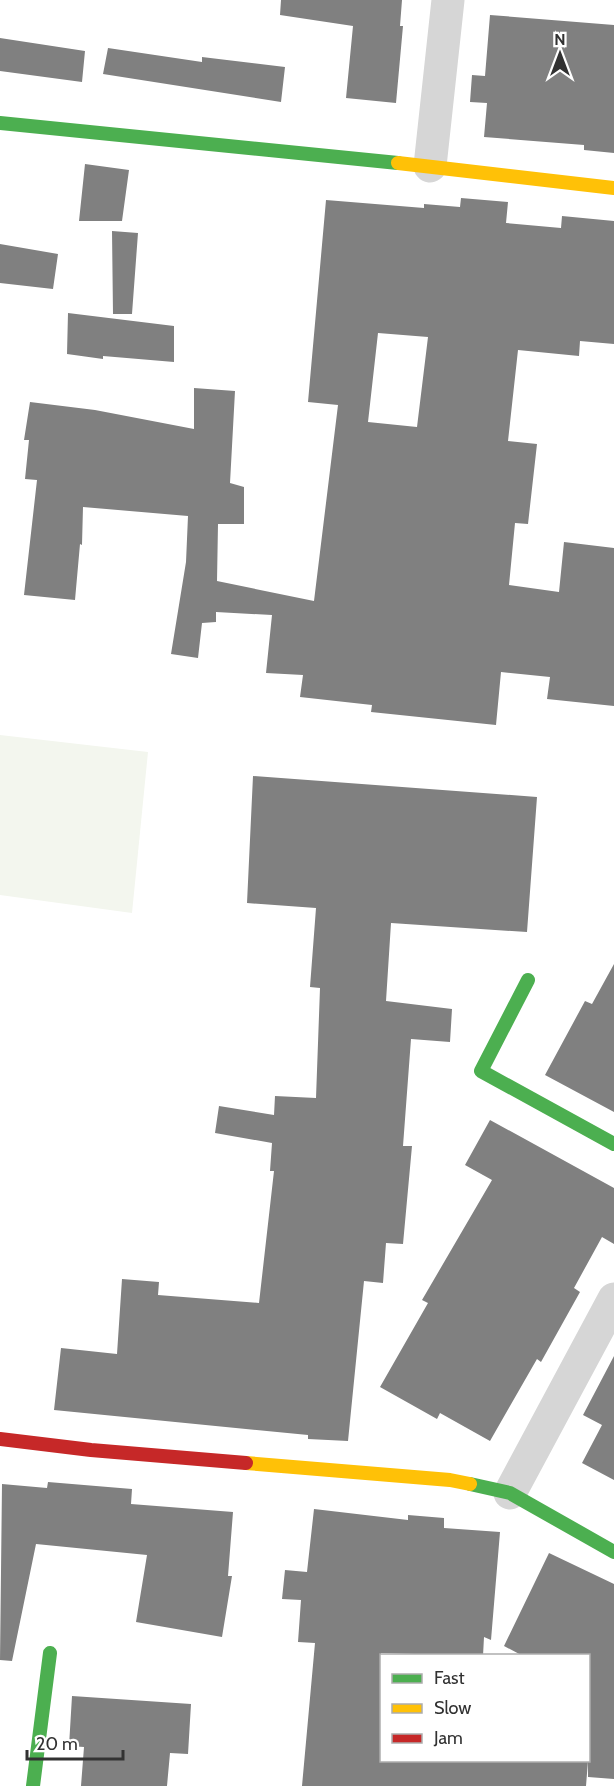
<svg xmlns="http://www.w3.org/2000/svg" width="614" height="1786" viewBox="0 0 614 1786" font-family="Cabin,sans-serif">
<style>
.green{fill:#f3f6ee}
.building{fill:#808080;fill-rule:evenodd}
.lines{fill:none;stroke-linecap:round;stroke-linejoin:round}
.street{stroke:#d6d6d6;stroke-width:33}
.fast{stroke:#4caf50;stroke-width:14}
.slow{stroke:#ffc107;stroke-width:14}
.jam{stroke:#c62828;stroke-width:14}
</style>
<rect width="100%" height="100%" fill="#fff"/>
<path class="green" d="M0 735 148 752 132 913 0 895Z"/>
<path class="building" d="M281 0H402L400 26H403L396 103 346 98 353 26 280 15Z
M490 15 614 25V153L584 150V145L484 137 487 103 470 102 472 75 485 76Z
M0 38 85 51 82 82 0 71Z
M108 48 202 62V57L285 67 281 102 103 74Z
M85 164 129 170 122 221H79Z
M461 198 508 202 506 223 561 228 562 216 614 221V344L580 341 579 356 518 350 508 441 537 444 528 524 515 523 509 585 559 592 564 542 614 548V706L547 699 550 677 501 672 496 725 371 712 372 705 300 697 303 675 266 673 272 615 216 612V622L202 623 198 658 171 654 186 562 188 516 83 507 82 545 80 544 75 600 24 595 37 480 25 479 29 440H24L30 402 95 410 194 429V388L235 391 230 483 244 487V524H218L217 581 314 601 338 405 308 402 326 200 424 208V204L460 207ZM378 333 428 337 417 427 368 422Z
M112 231 138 233 132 314H113Z
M0 244 58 254 53 289 0 283Z
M68 313 174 326V362L103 356V359L67 354Z
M253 776 537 797 527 932 391 923 386 1001 452 1009 450 1042 411 1039 403 1146H412L403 1244 386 1243 383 1283 364 1281 348 1441 308 1439V1435L54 1410 61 1348 117 1354 122 1279 159 1282 158 1295 259 1303 274 1171H270L272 1143 215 1133 219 1106 274 1115 275 1096 316 1098 320 988 310 987 316 908 247 903Z
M614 964V1112L545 1075 585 1001 592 1004Z
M490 1120 614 1188V1244L602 1237 574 1288 580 1292 541 1362 537 1359 490 1441 440 1413 437 1419 380 1387 428 1303 422 1300 492 1180 465 1165Z
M614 1356V1480L582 1463 602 1425 583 1415Z
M48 1482 132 1489 131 1504 233 1512 228 1576H232L222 1637 136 1622 147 1555 36 1544 12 1661 0 1660 2 1484 47 1488Z
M314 1509 408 1520V1515L444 1518V1528L500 1532 491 1640 484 1637 483 1656 381 1653V1761H588L586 1786H302L315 1643 298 1642 301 1600 282 1599 285 1570 307 1572Z
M549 1553 614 1584V1779L588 1777V1656H523L504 1646Z
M72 1696 191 1704 188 1754 170 1753 167 1786H81L84 1747 69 1746Z"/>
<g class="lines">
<path class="street" d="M430 166 448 0
M510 1493 614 1299"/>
<path class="fast" d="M0 123 398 163
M528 980 481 1071 614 1144
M470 1484 510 1493 614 1552
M33 1786 50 1653"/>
<path class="slow" d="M398 163 614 188
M246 1463 450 1480 470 1484"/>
<path class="jam" d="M0 1439 91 1450 246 1463"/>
</g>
<rect x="380" y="1654" width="210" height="108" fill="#ffffff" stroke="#adadad" stroke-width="1.5"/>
<rect x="392" y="1674" width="30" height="9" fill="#4caf50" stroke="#adadad" stroke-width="1.5"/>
<text x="434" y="1684" font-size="18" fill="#323232">Fast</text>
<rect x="392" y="1704" width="30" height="9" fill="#ffc107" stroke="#adadad" stroke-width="1.5"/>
<text x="434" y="1714" font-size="18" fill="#323232">Slow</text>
<rect x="392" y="1734" width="30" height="9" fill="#c62828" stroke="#adadad" stroke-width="1.5"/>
<text x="434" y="1744" font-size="18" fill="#323232">Jam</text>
<g transform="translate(560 54)" stroke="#ffffff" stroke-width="4.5" paint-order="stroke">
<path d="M0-4.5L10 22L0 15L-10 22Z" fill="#323232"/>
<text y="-9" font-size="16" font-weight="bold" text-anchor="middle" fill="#323232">N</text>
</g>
<path d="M27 1750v9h96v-9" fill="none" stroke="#323232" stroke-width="3"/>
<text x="36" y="1750" font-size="18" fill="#323232" stroke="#ffffff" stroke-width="4.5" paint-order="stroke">20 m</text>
</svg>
